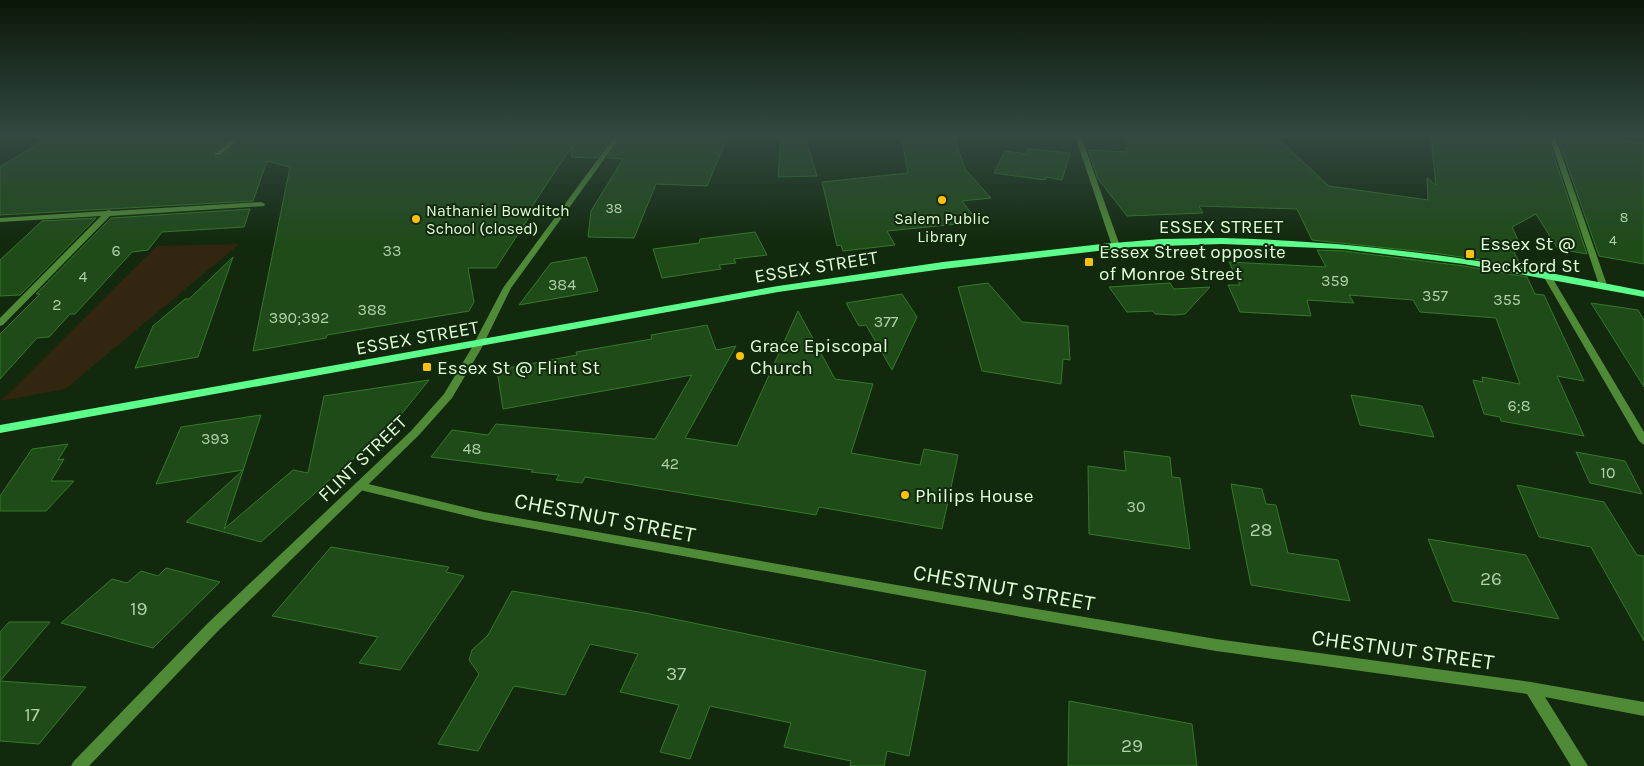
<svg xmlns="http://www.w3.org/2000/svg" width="1644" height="766" viewBox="0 0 1644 766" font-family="Karla,sans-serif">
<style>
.green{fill:#332610}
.building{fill:#1f4b19;stroke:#347929}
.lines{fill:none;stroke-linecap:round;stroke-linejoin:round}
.minor{fill:#4f8b36;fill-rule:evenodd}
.tertiary{fill:#4f8b36;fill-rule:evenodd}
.primary{fill:#5dff8b;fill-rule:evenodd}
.poi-dot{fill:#ffc202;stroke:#12290e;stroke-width:2}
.labels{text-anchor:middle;stroke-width:4;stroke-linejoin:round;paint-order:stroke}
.far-number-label{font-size:14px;fill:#afd2a7}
.far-poi-label{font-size:16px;fill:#dfffd6;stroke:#12290e;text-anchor:start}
.number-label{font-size:16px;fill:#afd2a7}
.street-label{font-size:19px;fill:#dfffd6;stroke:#12290e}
.poi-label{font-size:19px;fill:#dfffd6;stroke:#12290e;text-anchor:start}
.near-number-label{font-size:19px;fill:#afd2a7}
.near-street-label{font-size:22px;fill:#dfffd6;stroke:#12290e}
</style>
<rect width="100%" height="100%" fill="#12290e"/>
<path class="green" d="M239 244 65 389 1 401 157 246Z"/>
<path class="building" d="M51 136H235L215 152 216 157 221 156 245 136H613L597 158 571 157 572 146 529 211H533L496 268H468L474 302 469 311 327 335 326 338 253 351 290 167 267 161 253 201 0 215V167Z
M623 136H728L707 186 656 184 634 238 588 237 591 211 623 159 607 158Z
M781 136H805L817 176 778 177Z
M901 136H954L965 169 991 198 962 201 978 222 887 231 895 245 843 251 841 245 837 246 822 182 908 173Z
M1129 136H1275L1329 186 1428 200 1427 178 1436 185 1431 136H1547L1587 254 1558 249 1536 214 1512 227 1519 242 1508 240 1521 266 1434 253 1312 240 1297 209 1199 206 1203 213 1127 216 1098 179 1088 150 1126 152Z
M1557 136H1597L1644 143V264L1599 256Z
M1028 149 1070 153 1062 180 1046 177 1045 180 994 173 1005 151 1027 154Z
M250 209 244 227 162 232 148 250 132 252 75 314H70L49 337 37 338 0 379V334L40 294H36L111 218Z
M96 218 20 295 0 296V260L42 221Z
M755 232 767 255 734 259 736 263 719 265 721 269 662 278 653 249 699 243 700 239Z
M1317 250 1344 251 1464 266 1527 277 1535 294 1544 295 1584 381 1557 376 1584 436 1501 421 1500 417 1484 414 1473 380 1483 382 1482 377 1520 384 1496 318 1420 312 1413 300 1349 295 1354 303 1307 300 1311 316 1240 312 1228 285H1240L1229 262 1326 267Z
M233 257 198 357 135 368 153 326 185 299H189Z
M586 257 598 291 519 305 551 263Z
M988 283 1022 322 1068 326 1070 360 1063 359 1061 384 982 371 958 287Z
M1170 283 1174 289 1210 287 1185 314 1174 315 1155 314 1153 311 1127 312 1109 287Z
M902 294 917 317 892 370 866 325 859 326 846 303Z
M1591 303 1638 310 1644 320V387Z
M798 311 835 379 873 384 851 453 920 465 924 449 958 455 942 529 819 507 816 515 585 477 582 483 556 480 559 475 531 472 533 470 431 457 452 430 488 435 496 424 655 439 692 375 503 409 497 370 577 355 576 352 652 339 651 335 707 325 716 350 736 346 685 438 737 446Z
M429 380 399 417 261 542 186 522 243 470 156 484 181 427 261 415 224 529 293 470 308 473 324 396Z
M1351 395 1422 406 1434 437 1360 425Z
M68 444 58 460 64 459 51 481H74L46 511H0V496L32 449Z
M1124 451 1170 457 1172 477 1180 478 1190 549 1089 534 1088 466 1126 471Z
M1576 452 1625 461 1642 494 1590 483Z
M1231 484 1262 489 1266 504 1276 505 1288 553 1338 560 1350 601 1251 585Z
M1517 485 1604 502 1637 555 1644 556V641L1591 547 1539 537Z
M1428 539 1526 555 1559 619 1453 601Z
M331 547 449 567 446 572 464 576 400 670 359 663 378 637 272 616Z
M166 568 220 582 153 648 61 623 112 579 127 583 141 571 158 576Z
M512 591 645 613 926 671 909 756 887 751 884 766H850L851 761 784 747 791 723 710 706 690 759 660 752 679 705 620 692 638 654 590 644 565 695 514 686 478 751 438 744 479 674 469 660 472 650 488 635Z
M9 622H50L0 681V632Z
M0 681 86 687 39 744 0 741Z
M1069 701 1192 724 1197 766H1068Z"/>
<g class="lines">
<path class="minor" d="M237 136H243L220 155H216V153Z
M1075 136H1081L1120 246 1119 248H1116L1112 246Z
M1549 136H1555L1607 285 1606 287H1600L1599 285Z
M261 202 265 204 264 206 110 216 3 325 0 326V318L101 216 0 222V218L105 211 109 210 112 211Z
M1546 271 1550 274 1644 432V445L1639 441 1542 274Z
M360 482 484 512 948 594 1216 639 1531 682 1644 702V716L1545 697 1588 766H1571L1527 694 1216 651 948 604 484 520 356 489 354 486 356 483Z"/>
<path class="tertiary" d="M615 136H621L511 288 481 349 452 398 419 435 218 631 89 766H71L74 761 208 623 411 431 444 394 471 349 503 288Z"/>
<path class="primary" d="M1222 238C1367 241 1502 262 1644 291V297L1464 264 1344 249 1222 244 1132 247 943 269 778 292 0 433V425L778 286 943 262 1102 244 1161 239Z"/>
</g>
<linearGradient id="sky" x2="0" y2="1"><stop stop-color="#0a1708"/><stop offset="0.56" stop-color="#334941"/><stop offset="1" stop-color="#334941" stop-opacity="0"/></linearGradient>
<rect width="1644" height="243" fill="url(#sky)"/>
<g class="poi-dot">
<circle cx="942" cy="200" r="5"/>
<circle cx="416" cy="219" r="5"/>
<rect x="1465" y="249" width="10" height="10" rx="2.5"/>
<rect x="1084" y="257" width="10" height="10" rx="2.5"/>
<circle cx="740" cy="356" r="5"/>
<rect x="422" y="362" width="10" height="10" rx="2.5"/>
<circle cx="905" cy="495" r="5"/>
</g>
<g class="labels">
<g class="far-number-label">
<text x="614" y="213">38</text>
<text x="1624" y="222">8</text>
<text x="1613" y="245">4</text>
</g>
<g class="far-poi-label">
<text x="426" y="216">Nathaniel Bowditch<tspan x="426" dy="18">School (closed)</tspan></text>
<text x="942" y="224" text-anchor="middle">Salem Public<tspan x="942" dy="18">Library</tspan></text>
</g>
<g class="number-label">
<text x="116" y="256">6</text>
<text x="392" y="256">33</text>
<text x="83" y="282">4</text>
<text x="1335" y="286">359</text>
<text x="562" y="290">384</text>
<text x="1435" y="301">357</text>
<text x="1507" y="305">355</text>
<text x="57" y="310">2</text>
<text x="372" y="315">388</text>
<text x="299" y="323">390;392</text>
<text x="886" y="327">377</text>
<text x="1519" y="411">6;8</text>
<text x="215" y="444">393</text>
<text x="472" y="454">48</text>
<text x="670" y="469">42</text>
<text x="1608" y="478">10</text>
<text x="1136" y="512">30</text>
</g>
<g class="street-label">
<text x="1221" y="233">ESSEX STREET</text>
<text transform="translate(816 266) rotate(-9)" y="7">ESSEX STREET</text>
<text transform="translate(417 337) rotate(-10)" y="7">ESSEX STREET</text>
<text transform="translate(362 458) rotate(-44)" y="7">FLINT STREET</text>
</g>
<g class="poi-label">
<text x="1480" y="250">Essex St @<tspan x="1480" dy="22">Beckford St</tspan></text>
<text x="1099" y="258">Essex Street opposite<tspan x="1099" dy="22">of Monroe Street</tspan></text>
<text x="750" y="352">Grace Episcopal<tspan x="750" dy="22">Church</tspan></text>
<text x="437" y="374">Essex St @ Flint St</text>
<text x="915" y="502">Philips House</text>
</g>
<g class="near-number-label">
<text x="1261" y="536">28</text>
<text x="1491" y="585">26</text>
<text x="139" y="615">19</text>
<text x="676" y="680">37</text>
<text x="32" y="721">17</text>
<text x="1132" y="752">29</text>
</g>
<g class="near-street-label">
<text transform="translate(605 517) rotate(11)" y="8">CHESTNUT STREET</text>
<text transform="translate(1004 587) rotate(10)" y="8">CHESTNUT STREET</text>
<text transform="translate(1403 649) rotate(8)" y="8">CHESTNUT STREET</text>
</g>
</g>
</svg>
